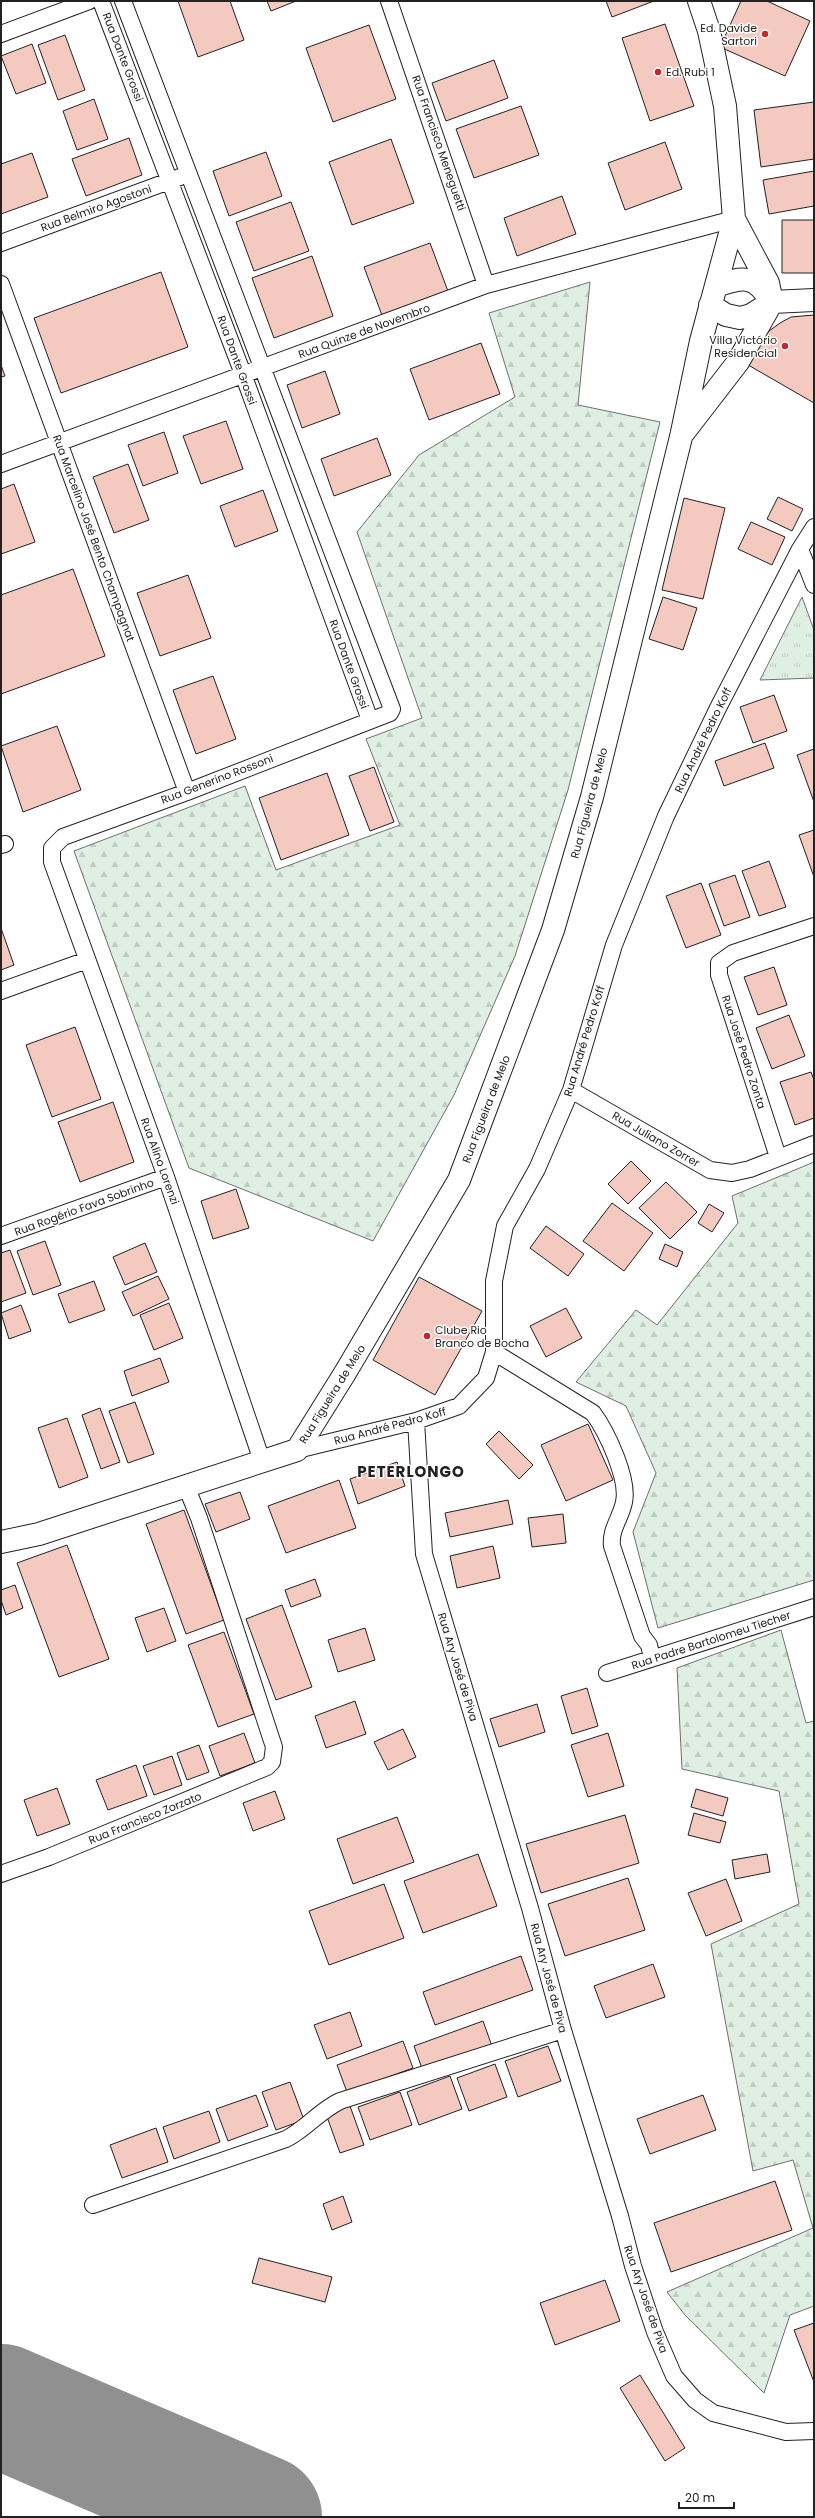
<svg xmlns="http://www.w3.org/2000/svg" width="815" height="2518" viewBox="0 0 815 2518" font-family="Poppins,sans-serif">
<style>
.forest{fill:url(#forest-firs);stroke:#6f6f6f}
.park{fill:url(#park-tufts);stroke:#6f6f6f}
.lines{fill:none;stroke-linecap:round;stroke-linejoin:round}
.runway{stroke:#909090;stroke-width:124}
.building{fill:#f3c9c0;stroke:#222}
.street-casing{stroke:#222;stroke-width:18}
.secondary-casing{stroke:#222;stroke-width:24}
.street{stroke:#fff;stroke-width:16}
.secondary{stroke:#fff;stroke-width:22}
.poi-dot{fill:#c62828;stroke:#fff;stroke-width:1.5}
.labels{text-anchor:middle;stroke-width:3;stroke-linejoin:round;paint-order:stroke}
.poi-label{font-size:11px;fill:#222;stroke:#fff;text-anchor:end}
.street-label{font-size:11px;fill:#222;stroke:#fff}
.district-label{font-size:15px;font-weight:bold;letter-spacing:1px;fill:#222;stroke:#fff}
</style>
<defs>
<pattern id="forest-firs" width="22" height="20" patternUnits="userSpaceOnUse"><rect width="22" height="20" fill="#e0efe3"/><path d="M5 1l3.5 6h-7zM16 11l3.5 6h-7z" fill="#c0cdc2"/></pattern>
<pattern id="park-tufts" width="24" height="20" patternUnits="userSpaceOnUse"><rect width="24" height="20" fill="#e0efe3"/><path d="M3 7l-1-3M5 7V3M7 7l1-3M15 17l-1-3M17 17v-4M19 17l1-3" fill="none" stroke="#c0cdc2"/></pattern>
</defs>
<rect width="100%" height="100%" fill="#fff"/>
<path class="forest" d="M590 282 578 405 660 422 568 790 515 956 454 1095 373 1241 189 1168 74 851 245 786 276 870 400 825 366 739 422 718 357 532 419 455 515 397 489 313Z
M814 1162V1580L658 1628 633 1532 656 1473 626 1406 576 1382 636 1310 657 1325 738 1223 732 1196Z
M781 1630 806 1723 814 1721V2306L790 2315 764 2393 685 2315 667 2292 813 2228 793 2160 753 2171 711 1944 799 1904 779 1791 682 1769 677 1668Z"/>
<path class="park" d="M802 597 814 630V678L760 680Z"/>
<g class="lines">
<path class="runway" d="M1 2406 260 2517"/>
</g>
<path class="building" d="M178 1H230L244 40 198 57Z
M267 1H296L271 11Z
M606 1H654L612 17Z
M741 1H767L810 21 785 76 720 47Z
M665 24 694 106 650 121 622 38Z
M369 25 396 99 333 122 306 48Z
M65 35 85 90 58 100 38 45Z
M32 44 46 83 16 94 1 56Z
M494 60 508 98 446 121 432 83Z
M94 99 108 139 77 150 63 111Z
M814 102V159L761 167 754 110Z
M521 106 539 155 474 178 456 129Z
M129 138 142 175 86 196 72 159Z
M391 139 414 203 352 225 329 162Z
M665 142 682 189 625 210 608 163Z
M266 152 282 196 229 216 213 171Z
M32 153 48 197 1 214V164Z
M814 171V206L769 214 763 180Z
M562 196 576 234 517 256 504 218Z
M291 202 309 251 254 271 236 222Z
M782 220H814V273H782Z
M430 243 449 294 383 318 364 267Z
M312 256 333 316 274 338 252 278Z
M161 272 188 347 61 393 34 318Z
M814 315V403L743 362 769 331 780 323 791 317Z
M481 343 500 394 429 420 410 369Z
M1 365 5 376 1 377Z
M325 371 340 414 302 428 287 385Z
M226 421 243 469 201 484 183 436Z
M164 432 178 473 143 486 128 445Z
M377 438 391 475 334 496 321 459Z
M128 464 149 520 114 533 93 477Z
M14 484 35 542 1 554V489Z
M263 490 278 531 235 547 220 506Z
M778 497 803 509 792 531 767 519Z
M684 498 725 508 703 599 662 590Z
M751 522 785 537 772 565 738 549Z
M73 569 105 656 1 694V595Z
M188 575 211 638 160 656 137 593Z
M663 597 697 608 683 650 649 639Z
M213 676 236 739 196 754 173 690Z
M774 695 787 731 753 743 740 707Z
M57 726 81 790 23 812 1 746Z
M765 743 774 768 724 786 715 761Z
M814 749V802L797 755Z
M374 767 394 822 370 831 349 776Z
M327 773 349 835 281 860 259 798Z
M814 830V877L799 835Z
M769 861 786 907 759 916 742 871Z
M735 875 750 917 724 926 709 884Z
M701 883 721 935 686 948 666 896Z
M1 928 14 965 1 970Z
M774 967 787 1005 758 1015 744 977Z
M789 1015 805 1056 772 1069 756 1028Z
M75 1027 101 1099 52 1117 26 1045Z
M811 1072 814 1080V1118L795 1125 780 1082Z
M113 1102 134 1162 80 1182 58 1122Z
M631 1161 651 1181 628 1204 608 1184Z
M666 1182 697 1212 670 1239 639 1208Z
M236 1189 249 1228 213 1239 201 1201Z
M612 1203 653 1233 624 1271 583 1241Z
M709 1204 724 1213 712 1232 698 1223Z
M546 1226 584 1254 568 1276 530 1248Z
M45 1241 61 1285 33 1295 17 1251Z
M145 1243 157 1272 125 1285 113 1257Z
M665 1244 683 1252 677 1267 659 1259Z
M10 1250 26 1293 1 1302V1253Z
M158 1276 169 1299 133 1316 122 1292Z
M419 1277 482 1311 435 1395 373 1360Z
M94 1281 105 1310 69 1323 58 1294Z
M169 1303 183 1338 154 1350 140 1315Z
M21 1305 31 1331 9 1339 1 1313Z
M566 1308 582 1338 546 1357 530 1326Z
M160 1358 169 1382 132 1396 124 1371Z
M135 1402 154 1454 128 1463 109 1411Z
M100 1408 120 1462 101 1469 82 1415Z
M67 1418 88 1477 59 1488 38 1428Z
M588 1424 613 1480 566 1501 541 1445Z
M499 1431 533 1465 519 1479 486 1444Z
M397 1462 405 1486 358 1504 350 1479Z
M339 1480 356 1528 286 1553 268 1506Z
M240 1492 250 1519 216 1532 205 1504Z
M508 1500 513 1524 450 1537 445 1513Z
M184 1510 224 1620 186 1634 146 1524Z
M563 1514 566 1543 532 1547 528 1518Z
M67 1545 109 1659 59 1677 17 1563Z
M493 1546 500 1578 457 1588 450 1556Z
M315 1579 321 1596 291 1607 285 1590Z
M15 1585 23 1608 6 1615 1 1600V1590Z
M282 1605 312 1687 276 1700 246 1619Z
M164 1608 176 1641 147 1652 135 1618Z
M365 1628 375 1660 338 1672 328 1640Z
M224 1632 254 1714 218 1727 188 1645Z
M587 1688 598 1726 572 1734 561 1696Z
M355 1701 366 1734 326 1748 315 1716Z
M537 1704 545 1732 499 1747 490 1719Z
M403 1729 416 1757 388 1770 374 1742Z
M244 1733 255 1763 220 1776 209 1746Z
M608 1733 624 1786 588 1797 571 1745Z
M199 1745 209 1772 187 1780 177 1753Z
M172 1756 182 1785 154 1795 143 1766Z
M136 1765 147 1796 108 1810 96 1780Z
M57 1788 70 1824 37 1836 24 1800Z
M696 1789 728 1798 723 1816 691 1807Z
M275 1791 285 1819 253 1831 243 1803Z
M694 1813 726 1822 720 1843 688 1835Z
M625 1815 639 1863 541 1893 526 1844Z
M397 1817 414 1862 353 1884 337 1839Z
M478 1854 497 1906 423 1933 404 1881Z
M767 1854 770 1872 735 1879 732 1860Z
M628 1878 645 1930 565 1956 548 1904Z
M726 1879 742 1921 706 1936 688 1893Z
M384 1884 404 1938 329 1965 309 1911Z
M521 1956 533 1990 435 2025 423 1992Z
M653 1964 665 1997 606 2018 594 1986Z
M350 2012 362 2046 327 2059 314 2025Z
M483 2021 493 2049 424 2074 414 2046Z
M403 2041 413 2068 347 2092 337 2065Z
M548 2046 561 2081 518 2097 505 2061Z
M495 2064 507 2097 469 2111 457 2078Z
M450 2076 462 2109 419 2125 407 2092Z
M290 2082 304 2120 276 2130 262 2092Z
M400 2092 412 2125 370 2140 358 2107Z
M256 2095 268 2126 228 2141 216 2109Z
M703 2095 716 2130 650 2154 637 2119Z
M350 2106 364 2145 340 2153 326 2114Z
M209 2111 220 2142 174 2159 163 2127Z
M156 2128 168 2162 122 2178 110 2145Z
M775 2181 792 2230 671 2272 654 2223Z
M343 2196 352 2222 332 2230 323 2204Z
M259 2258 332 2277 325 2302 252 2283Z
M605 2280 620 2321 555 2345 540 2303Z
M814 2323V2382L794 2330Z
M640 2375 685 2448 665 2461 620 2388Z"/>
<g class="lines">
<g class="street-casing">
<path id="street" d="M101 1 243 374 370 720
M123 1 392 709 390 713 187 792 63 837 52 848V862L166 1177 262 1461
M389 1 486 285
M1 34 89 1
M1 243 180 177
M1 284 187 792
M1 464 486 285 734 219
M800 549 814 585
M1 845 5 844
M1 991 87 960
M571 1090 710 1170 732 1173 750 1169 814 1144
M778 1157 719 975V963L733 953 814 926
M1 1236 166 1177
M494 1352 593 1413C607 1432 629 1479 624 1502 621 1518 610 1529 612 1546L642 1636 649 1645 652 1658
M416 1421 424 1554 530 1908 563 2030 620 2216 633 2266 655 2332 674 2376 695 2400 713 2413 786 2432 814 2431
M297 1450 416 1421 459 1406 486 1378 494 1352V1281L505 1226 537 1169 571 1090 614 945 666 816 718 708 800 549 814 527
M607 1673 814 1607
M1 1874 49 1857 267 1767 272 1762 274 1747 199 1518 186 1486
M93 2205 286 2139C306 2129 319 2111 340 2101L563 2030"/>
</g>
<g class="secondary-casing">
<path id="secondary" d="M734 219 768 283 772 302
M716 286C742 277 755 274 770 300
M710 305 726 315 740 318 751 315 772 302 814 300
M684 432 738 362 772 302
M1 1542 39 1534 297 1450 345 1373 459 1180 553 930 592 797 681 437 701 341 734 219 725 106 709 31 699 1"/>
</g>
<use href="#street" class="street"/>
<use href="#secondary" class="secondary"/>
</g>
<g class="poi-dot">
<circle cx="765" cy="34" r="4"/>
<circle cx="658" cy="72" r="4"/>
<circle cx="785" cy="346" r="4"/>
<circle cx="427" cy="1336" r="4"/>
</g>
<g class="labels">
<g class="poi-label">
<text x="757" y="32">Ed. Davide<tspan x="757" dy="13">Sartori</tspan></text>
<text x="666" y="76" text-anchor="start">Ed. Rubi 1</text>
<text x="777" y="344">Villa Victório<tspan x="777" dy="13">Residencial</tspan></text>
<text x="435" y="1334" text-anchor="start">Clube Rio<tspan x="435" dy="13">Branco de Bocha</tspan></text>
</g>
<g class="street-label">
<text transform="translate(123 57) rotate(69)" y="4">Rua Dante Grossi</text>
<text transform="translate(439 143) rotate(71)" y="4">Rua Francisco Meneguetti</text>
<text transform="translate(96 208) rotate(-20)" y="4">Rua Belmiro Agostoni</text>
<text transform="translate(364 331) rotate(-20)" y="4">Rua Quinze de Novembro</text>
<text transform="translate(237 360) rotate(70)" y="4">Rua Dante Grossi</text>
<text transform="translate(94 538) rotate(70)" y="4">Rua Marcelino José Bento Champagnat</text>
<text transform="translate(349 664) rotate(70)" y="4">Rua Dante Grossi</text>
<text transform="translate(703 740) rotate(-64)" y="4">Rua André Pedro Koff</text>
<text transform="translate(217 779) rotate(-21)" y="4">Rua Generino Rossoni</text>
<text transform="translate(589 803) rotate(-75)" y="4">Rua Figueira de Melo</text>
<text transform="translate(584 1041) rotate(-73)" y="4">Rua André Pedro Koff</text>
<text transform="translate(744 1052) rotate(72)" y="4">Rua José Pedro Zonta</text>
<text transform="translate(486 1109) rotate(-69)" y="4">Rua Figueira de Melo</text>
<text transform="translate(656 1139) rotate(30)" y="4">Rua Juliano Zorrer</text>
<text transform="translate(160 1161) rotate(70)" y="4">Rua Alino Lorenzi</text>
<text transform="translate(84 1207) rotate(-20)" y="4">Rua Rogério Fava Sobrinho</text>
<text transform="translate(332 1394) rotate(-58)" y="4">Rua Figueira de Melo</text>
<text transform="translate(390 1426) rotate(-15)" y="4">Rua André Pedro Koff</text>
<text transform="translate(711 1640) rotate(-18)" y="4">Rua Padre Bartolomeu Tiecher</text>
<text transform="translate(458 1667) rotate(73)" y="4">Rua Ary José de Piva</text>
<text transform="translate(145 1818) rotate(-22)" y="4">Rua Francisco Zorzato</text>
<text transform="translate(549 1978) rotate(75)" y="4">Rua Ary José de Piva</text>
<text transform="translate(646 2299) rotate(71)" y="4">Rua Ary José de Piva</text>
</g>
<g class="district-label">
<text x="411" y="1477">PETERLONGO</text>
</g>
</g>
<rect width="815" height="2518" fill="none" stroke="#222222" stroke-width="4"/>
<path d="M679 2502v6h55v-6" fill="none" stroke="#222222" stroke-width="2"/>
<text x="685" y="2502" font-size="12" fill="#222222" stroke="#ffffff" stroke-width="3" paint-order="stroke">20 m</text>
</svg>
